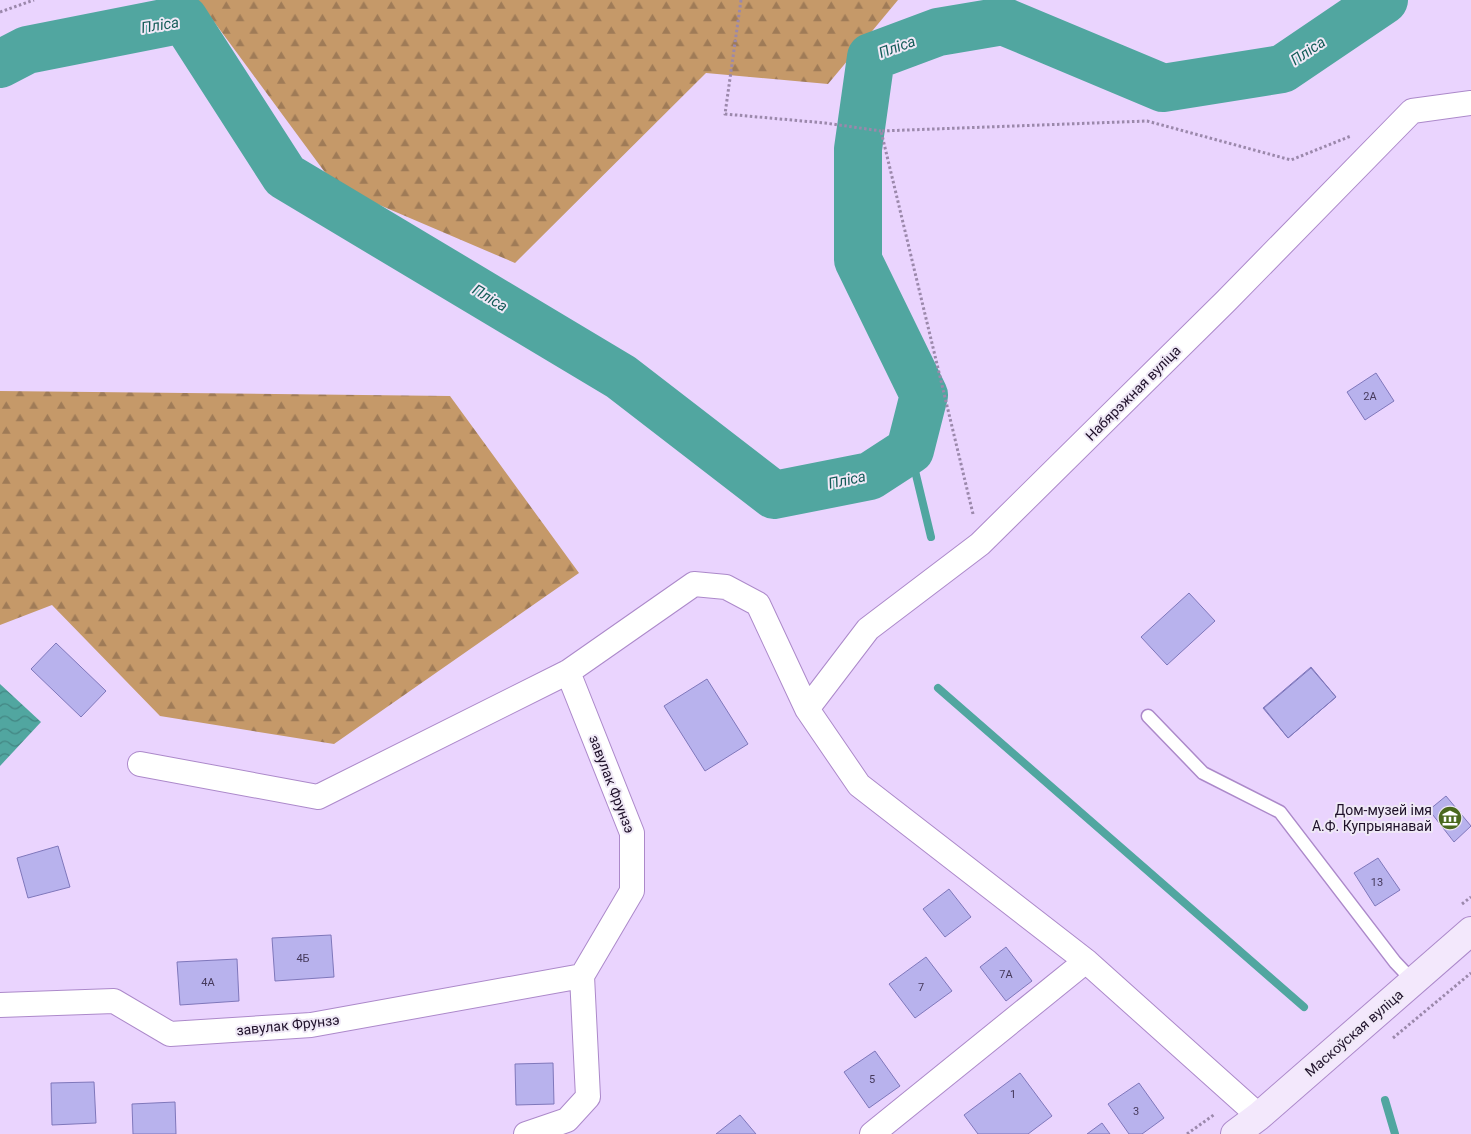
<svg xmlns="http://www.w3.org/2000/svg" width="1471" height="1134" viewBox="0 0 1471 1134" font-family="Roboto,sans-serif">
<style>
.forest{fill:url(#forest-firs)}
.water{fill:url(#water-waves)}
.lines{fill:none;stroke-linecap:round;stroke-linejoin:round}
.stream{stroke:#51a6a0;stroke-width:8}
.river{stroke:#51a6a0;stroke-width:48}
.building{fill:#b8b2ed;stroke:#7f77bb}
.lane-casing{stroke:#ac89ca;stroke-width:15}
.street-casing{stroke:#ac89ca;stroke-width:26}
.secondary-casing{stroke:#ac89ca;stroke-width:30}
.path{stroke:#9b88ab;stroke-width:3;stroke-dasharray:2.5 2.5;stroke-linecap:butt}
.lane{stroke:#fff;stroke-width:12}
.street{stroke:#fff;stroke-width:24}
.secondary{stroke:#f3e8fc;stroke-width:28}
.labels{text-anchor:middle;stroke-width:4;stroke-linejoin:round;paint-order:stroke}
.number-label{font-size:11px;fill:#45395b}
.street-label{font-size:14px;fill:#1f112a;stroke:#efe8f6}
.poi-label{font-size:14px;fill:#1f112a;stroke:#efe8f6;text-anchor:end}
.water-label{font-size:15px;font-style:italic;fill:#145c58;stroke:#efe8f6}
</style>
<defs>
<pattern id="forest-firs" width="22" height="20" patternUnits="userSpaceOnUse" patternTransform="scale(1.25)"><rect width="22" height="20" fill="#c59969"/><path d="M5 1l3.5 6h-7zM16 11l3.5 6h-7z" fill="#9f7b57"/></pattern>
<pattern id="water-waves" width="16" height="10" patternUnits="userSpaceOnUse" patternTransform="scale(1.25)"><rect width="16" height="10" fill="#51a6a0"/><path d="M0 5q4-4 8 0t8 0" fill="none" stroke="#438683"/></pattern>
</defs>
<rect width="100%" height="100%" fill="#ead4fe"/>
<path class="forest" d="M198 0H898L828 84 706 73 515 263 335 186Z
M0 391 450 396 579 573 334 744 160 716 52 605 0 625Z"/>
<path class="water" d="M0 684 41 722 0 766Z"/>
<g class="lines">
<path class="stream" d="M910 450 931 537
M938 688 1304 1007
M1385 1100 1395 1134"/>
<path class="river" d="M0 64 27 50 184 19 285 176 621 377 774 495 870 476 910 450 924 395 858 260V149L871 57 938 32 1003 21 1163 88 1282 69 1384 0"/>
</g>
<path class="building" d="M1376 373 1394 401 1365 420 1347 392Z
M1189 593 1215 621 1167 665 1141 637Z
M56 643 106 691 81 717 31 669Z
M1311 667 1336 697 1288 738 1263 708Z
M1311 668 1336 697 1288 738 1264 708Z
M707 679 748 744 705 771 664 706Z
M1446 796 1471 826 1454 842 1429 810Z
M58 846 70 887 28 898 17 858Z
M1378 858 1400 890 1375 906 1354 873Z
M949 889 971 917 945 937 923 909Z
M331 935 334 977 275 981 272 938Z
M1006 947 1032 981 1006 1001 980 967Z
M926 957 952 991 915 1018 889 984Z
M237 959 239 1001 180 1005 177 962Z
M875 1051 900 1086 869 1108 844 1072Z
M553 1063 554 1104 516 1105 515 1064Z
M1020 1073 1052 1116 1028 1134H978L964 1115Z
M94 1082 96 1123 52 1125 51 1083Z
M1139 1083 1164 1118 1142 1134H1129L1108 1104Z
M175 1102 176 1134H133L132 1104Z
M740 1115 756 1134H716Z
M1102 1123 1110 1134H1087Z"/>
<g class="lines">
<g class="lane-casing">
<path id="lane" d="M1148 716 1203 773 1280 812 1395 962 1413 981"/>
</g>
<g class="street-casing">
<path id="street" d="M807 709 868 629 980 544 1226 301 1412 111 1471 103
M140 764 318 797 568 672 694 584 726 587 758 604 807 709 859 785 1086 961 1259 1116
M0 1005 114 1001 170 1034 311 1025 582 976
M526 1134 567 1120 588 1097 582 976 632 891V833L568 672
M872 1134 1086 961"/>
</g>
<g class="secondary-casing">
<path id="secondary" d="M1235 1134 1259 1116 1471 931"/>
</g>
<path class="path" d="M741 0 725 114 825 123 881 131
M0 12 34 0
M973 514 881 131 1147 121 1291 160 1351 136
M1462 904 1471 897
M1393 1038 1471 973
M1187 1134 1215 1114"/>
<use href="#lane" class="lane"/>
<use href="#street" class="street"/>
<use href="#secondary" class="secondary"/>
</g>
<defs>
<g id="museum-disc" transform="scale(1.25)"><circle r="9.5" fill="#4a681d" stroke="#efe8f6"/><path d="M0-6L6-3V-2H-6V-3ZM-5-1h2V3h-2ZM-1-1h2V3h-2ZM3-1h2V3H3ZM-6 4H6V6H-6Z" fill="#fff"/></g>
</defs>
<g fill-rule="evenodd">
<use href="#museum-disc" x="1450" y="818"/>
</g>
<g class="labels">
<g class="number-label">
<text x="1370" y="400">2А</text>
<text x="1377" y="886">13</text>
<text x="303" y="962">4Б</text>
<text x="1006" y="978">7А</text>
<text x="208" y="986">4А</text>
<text x="921" y="991">7</text>
<text x="872" y="1083">5</text>
<text x="1013" y="1098">1</text>
<text x="1136" y="1115">3</text>
</g>
<g class="street-label">
<text transform="translate(1133 393) rotate(-45)" y="5">Набярэжная вуліца</text>
<text transform="translate(612 784) rotate(69)" y="5">завулак Фрунзэ</text>
<text transform="translate(288 1025) rotate(-6)" y="5">завулак Фрунзэ</text>
<text transform="translate(1354 1033) rotate(-41)" y="5">Маскоўская вуліца</text>
</g>
<g class="poi-label">
<text x="1432" y="815">Дом-музей імя<tspan x="1432" dy="16">А.Ф. Купрыянавай</tspan></text>
</g>
<g class="water-label">
<text transform="translate(160 25) rotate(-9)" y="5">Пліса</text>
<text transform="translate(897 47) rotate(-20)" y="5">Пліса</text>
<text transform="translate(1308 51) rotate(-34)" y="5">Пліса</text>
<text transform="translate(490 298) rotate(31)" y="5">Пліса</text>
<text transform="translate(847 480) rotate(-12)" y="5">Пліса</text>
</g>
</g>
</svg>
